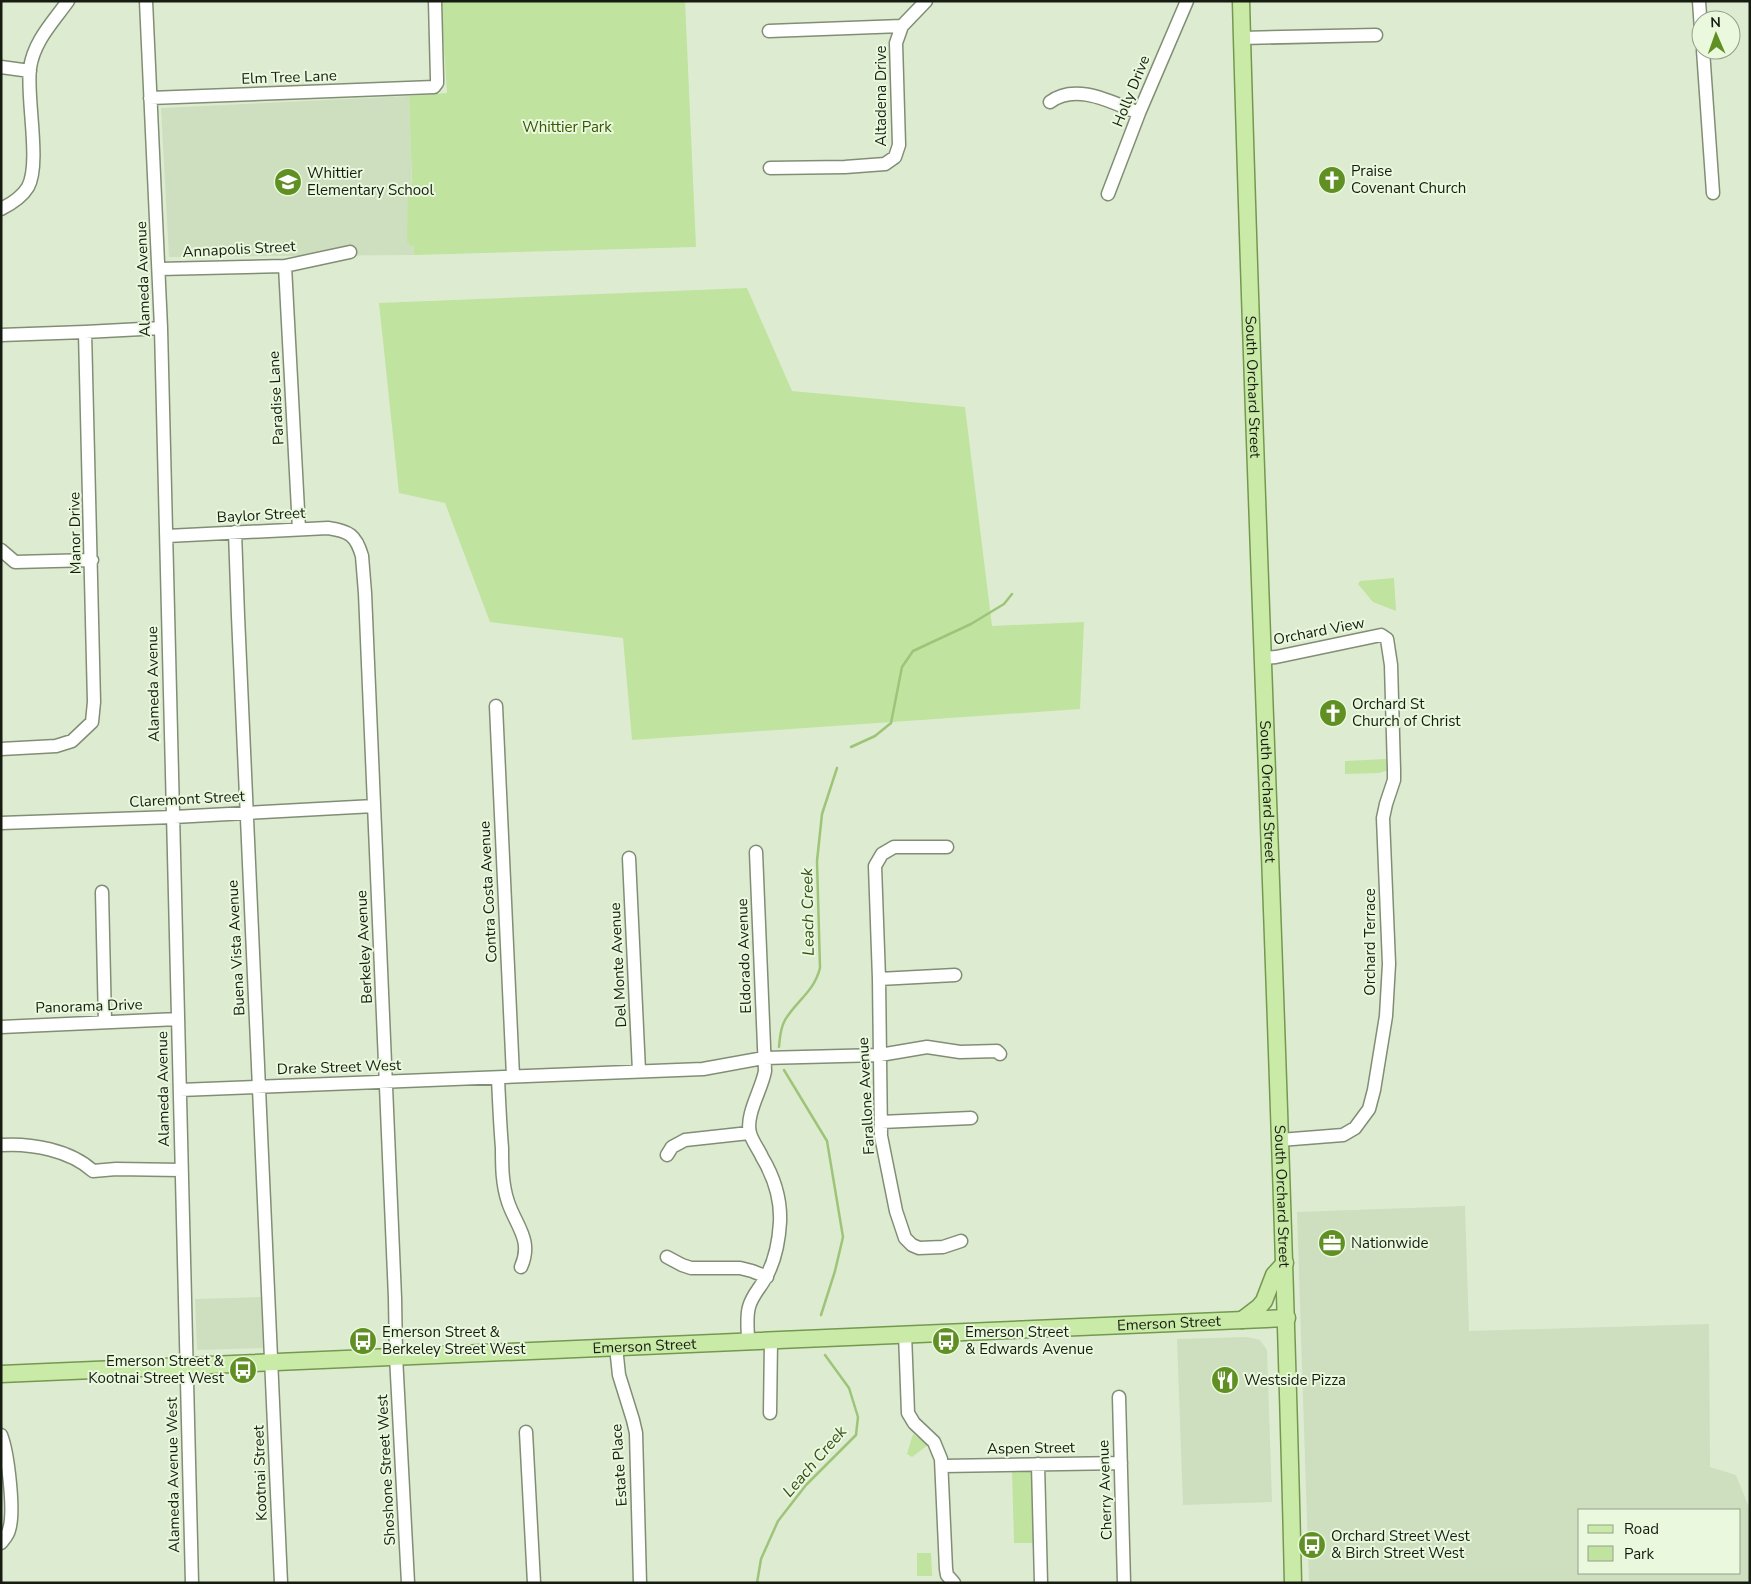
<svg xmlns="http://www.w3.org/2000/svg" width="1751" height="1584" viewBox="0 0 1751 1584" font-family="'Nunito Sans',sans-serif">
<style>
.built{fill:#cddfbe;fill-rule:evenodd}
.green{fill:#c0e39f}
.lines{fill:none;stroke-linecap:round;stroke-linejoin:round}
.stream{stroke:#9ec479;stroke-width:2.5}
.minor-casing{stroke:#818e75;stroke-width:15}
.major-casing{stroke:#74994e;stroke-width:19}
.minor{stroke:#fff;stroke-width:12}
.major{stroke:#caeba8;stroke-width:16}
.labels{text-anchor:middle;stroke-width:4;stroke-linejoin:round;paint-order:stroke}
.street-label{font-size:15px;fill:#161c12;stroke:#eaf9dd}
.park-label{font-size:15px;fill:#365703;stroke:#eaf9dd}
.poi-label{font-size:15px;fill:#161c12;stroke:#eaf9dd;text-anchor:start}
.water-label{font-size:16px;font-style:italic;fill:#354e1a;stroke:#eaf9dd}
</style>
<rect width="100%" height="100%" fill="#ddecd0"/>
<path class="built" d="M409 96 414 255 169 257 161 108Z
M1465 1206 1469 1331 1709 1324 1710 1467 1736 1475 1750 1510V1583H1309L1297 1212ZM1740 1510V1573H1580V1510Z
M261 1297 263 1348 197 1350 195 1299Z
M1247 1337 1260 1340 1267 1350 1272 1502 1183 1505 1177 1339Z"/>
<path class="green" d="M441 1H685L696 247 414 255V246L410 245 407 242 408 195 412 182 409 96 447 93Z
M747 288 792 391 965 407 992 626 1084 622 1080 709 632 740 623 638 490 622 445 503 399 493 379 303Z
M1394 578 1396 611 1373 602 1358 584 1360 581Z
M1386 759 1388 767 1386 771 1379 773 1345 774V761Z
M913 1434 928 1445 912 1457 907 1454Z
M1012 1469 1030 1470 1034 1475 1036 1543H1014Z
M917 1553H931L932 1576H917Z"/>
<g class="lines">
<path class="stream" d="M851 747 875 736 891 723 902 667 913 651 971 624 1004 604 1012 594
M779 1047C780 1037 780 1029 785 1020 796 1001 814 992 820 968L817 861 822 814 837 768
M784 1070 827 1141 843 1237 835 1271 821 1315
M757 1583 761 1559 778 1521 806 1485 856 1435 858 1417 849 1388 825 1355"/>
<g class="minor-casing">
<path id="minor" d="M146 1 161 328 192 1583
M1699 1 1701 30
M769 31 902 26
M1242 38 1376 35
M1703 50 1713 193
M1 67 30 71
M150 98 434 87 437 83V79L435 1
M1050 102C1076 82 1113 103 1139 113
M770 168 845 167 885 164 895 157 899 145 896 43 902 26 926 1
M1108 194 1139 113 1187 1
M1 209C11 204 22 197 28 187 41 163 26 97 30 68 34 41 53 22 68 1
M285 266 299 529
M159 269 285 266 350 252
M1 335 85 332 161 328
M235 532 238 616 281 1583
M167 536 328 528C349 531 356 535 362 556L365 593 395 1298 396 1356 408 1583
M1 550 15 562 92 560
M1264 658 1276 657 1381 635 1387 639 1391 665 1394 770V780L1386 804 1383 818 1389 964 1386 1016 1374 1090 1369 1109 1355 1128 1343 1135 1280 1140
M496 706 513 1076
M1 749 56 746 72 741 92 722 94 702 85 332
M1 823 174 817 374 806
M947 847H894L882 854 875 866 879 979 881 1136 896 1211 905 1238 912 1245 919 1248 943 1247 961 1241
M629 858 639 1071
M102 892 105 1022
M879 979 955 975
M1 1027 178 1019
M498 1078C499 1101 500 1124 502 1148 502 1166 502 1184 508 1202 516 1226 533 1240 521 1267
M180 1090 703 1069 764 1058 880 1055 927 1047 960 1052 997 1051 1000 1054
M881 1122 971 1118
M1 1145C31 1143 70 1150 93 1171L116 1169 181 1170
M667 1155 672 1147 685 1140 749 1133
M667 1257 682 1265 691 1268H740L752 1271 767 1277
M905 1334 908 1413 914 1423 934 1442 941 1459 946 1569 947 1575 954 1583
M748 1341C748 1330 746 1317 749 1307 752 1295 761 1287 766 1277 775 1261 779 1240 780 1222 781 1199 774 1177 762 1157 759 1150 752 1141 750 1133 745 1115 762 1089 765 1071L756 852
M616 1347 619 1375 633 1420 636 1433 640 1583
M1119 1397 1124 1583
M770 1413 771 1340
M526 1432 534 1583
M1 1435C8 1453 15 1512 9 1530 8 1535 4 1539 1 1543
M1038 1464 1041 1583
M943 1466 1121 1463"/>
</g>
<g class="major-casing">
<g id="major">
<path id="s1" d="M1241 1C1255 529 1281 1055 1293 1583"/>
<path d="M1242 1320 1259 1307 1264 1301 1274 1275 1285 1263"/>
<path id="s2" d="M1 1374 1287 1318"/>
</g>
</g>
<use href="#minor" class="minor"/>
<use href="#major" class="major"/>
</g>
<defs>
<g id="church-disc" transform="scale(1.4375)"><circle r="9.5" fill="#608f24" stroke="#eaf9dd"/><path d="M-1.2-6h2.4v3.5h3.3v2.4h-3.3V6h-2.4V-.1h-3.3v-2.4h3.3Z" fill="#fff"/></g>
<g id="school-disc" transform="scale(1.4375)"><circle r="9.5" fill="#608f24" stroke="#eaf9dd"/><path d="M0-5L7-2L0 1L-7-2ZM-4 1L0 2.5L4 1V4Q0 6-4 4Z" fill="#fff"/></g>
<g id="office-disc" transform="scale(1.4375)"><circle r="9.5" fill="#608f24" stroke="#eaf9dd"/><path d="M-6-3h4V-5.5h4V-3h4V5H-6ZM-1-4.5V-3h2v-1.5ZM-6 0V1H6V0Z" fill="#fff"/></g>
<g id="bus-disc" transform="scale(1.4375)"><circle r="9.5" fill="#608f24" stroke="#eaf9dd"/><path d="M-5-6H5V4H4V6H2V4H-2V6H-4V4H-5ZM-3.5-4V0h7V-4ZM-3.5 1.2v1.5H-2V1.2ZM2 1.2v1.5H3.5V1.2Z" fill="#fff"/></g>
<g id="restaurant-disc" transform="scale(1.4375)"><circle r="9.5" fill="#608f24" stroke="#eaf9dd"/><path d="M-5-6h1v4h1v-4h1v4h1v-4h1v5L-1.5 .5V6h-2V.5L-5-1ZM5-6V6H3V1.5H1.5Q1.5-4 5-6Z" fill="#fff"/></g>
</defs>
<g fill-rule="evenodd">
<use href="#church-disc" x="1332" y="180"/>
<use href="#school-disc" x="288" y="182"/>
<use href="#church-disc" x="1333" y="713"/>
<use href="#office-disc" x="1332" y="1243"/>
<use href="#bus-disc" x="363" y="1341"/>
<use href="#bus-disc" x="946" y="1341"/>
<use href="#bus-disc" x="243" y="1370"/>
<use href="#restaurant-disc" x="1225" y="1380"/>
<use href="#bus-disc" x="1312" y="1545"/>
</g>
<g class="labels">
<g class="street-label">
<text transform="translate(289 77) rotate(-2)" y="5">Elm Tree Lane</text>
<text transform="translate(1131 91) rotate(-68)" y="5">Holly Drive</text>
<text transform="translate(881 96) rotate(-90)" y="5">Altadena Drive</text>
<text transform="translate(239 249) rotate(-3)" y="5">Annapolis Street</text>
<text transform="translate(143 279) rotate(-92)" y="5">Alameda Avenue</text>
<text dy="5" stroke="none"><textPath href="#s1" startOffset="386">South Orchard Street</textPath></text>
<text transform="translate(276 398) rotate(-93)" y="5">Paradise Lane</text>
<text transform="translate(261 515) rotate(-3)" y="5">Baylor Street</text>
<text transform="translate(75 533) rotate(-91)" y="5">Manor Drive</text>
<text transform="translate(1319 631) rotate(-11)" y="5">Orchard View</text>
<text transform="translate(153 684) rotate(-91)" y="5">Alameda Avenue</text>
<text dy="5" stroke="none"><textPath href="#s1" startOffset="791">South Orchard Street</textPath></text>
<text transform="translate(187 799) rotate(-3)" y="5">Claremont Street</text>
<text transform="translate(488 892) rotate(-93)" y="5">Contra Costa Avenue</text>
<text transform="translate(1370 942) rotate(-90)" y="5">Orchard Terrace</text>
<text transform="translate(364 947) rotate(-93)" y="5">Berkeley Avenue</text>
<text transform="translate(236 948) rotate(-93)" y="5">Buena Vista Avenue</text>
<text transform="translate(744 956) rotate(-92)" y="5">Eldorado Avenue</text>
<text transform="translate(618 965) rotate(-93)" y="5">Del Monte Avenue</text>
<text transform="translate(89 1006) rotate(-2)" y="5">Panorama Drive</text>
<text transform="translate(339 1067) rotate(-2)" y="5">Drake Street West</text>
<text transform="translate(163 1089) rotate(-91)" y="5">Alameda Avenue</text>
<text transform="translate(866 1096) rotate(-93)" y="5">Farallone Avenue</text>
<text dy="5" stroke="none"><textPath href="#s1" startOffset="1196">South Orchard Street</textPath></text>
<text dy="5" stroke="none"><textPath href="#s2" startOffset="1169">Emerson Street</textPath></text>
<text dy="5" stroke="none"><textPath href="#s2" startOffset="644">Emerson Street</textPath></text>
<text transform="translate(1031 1448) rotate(-1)" y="5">Aspen Street</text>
<text transform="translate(619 1465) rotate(-94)" y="5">Estate Place</text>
<text transform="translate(386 1470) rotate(-93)" y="5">Shoshone Street West</text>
<text transform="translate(260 1473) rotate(-92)" y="5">Kootnai Street</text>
<text transform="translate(173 1475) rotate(-91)" y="5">Alameda Avenue West</text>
<text transform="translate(1105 1490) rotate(-92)" y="5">Cherry Avenue</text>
</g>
<g class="park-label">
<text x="567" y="132">Whittier Park</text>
</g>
<g class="poi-label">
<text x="1351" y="176">Praise<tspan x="1351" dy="17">Covenant Church</tspan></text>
<text x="307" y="178">Whittier<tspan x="307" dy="17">Elementary School</tspan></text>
<text x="1352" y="709">Orchard St<tspan x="1352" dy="17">Church of Christ</tspan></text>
<text x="1351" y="1248">Nationwide</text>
<text x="382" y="1337">Emerson Street &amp;<tspan x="382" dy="17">Berkeley Street West</tspan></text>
<text x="965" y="1337">Emerson Street<tspan x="965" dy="17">&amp; Edwards Avenue</tspan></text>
<text x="224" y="1366" text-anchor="end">Emerson Street &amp;<tspan x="224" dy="17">Kootnai Street West</tspan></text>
<text x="1244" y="1385">Westside Pizza</text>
<text x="1331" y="1541">Orchard Street West<tspan x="1331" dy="17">&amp; Birch Street West</tspan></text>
</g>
<g class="water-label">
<text transform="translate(807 912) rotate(-91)" y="6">Leach Creek</text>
<text transform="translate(814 1461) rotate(-49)" y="6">Leach Creek</text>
</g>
</g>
<rect width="1751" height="1584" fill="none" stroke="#161c12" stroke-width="5"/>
<rect x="1578" y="1509" width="162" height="65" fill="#eaf9dd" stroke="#95a18c"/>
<rect x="1588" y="1525" width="25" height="8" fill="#caeba8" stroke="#95a18c"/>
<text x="1624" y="1534" font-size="15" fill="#161c12">Road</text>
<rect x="1588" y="1546" width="25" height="15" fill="#c0e39f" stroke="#95a18c"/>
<text x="1624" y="1559" font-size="15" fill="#161c12">Park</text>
<g transform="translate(1716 35) rotate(358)"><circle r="24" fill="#eaf9dd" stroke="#95a18c"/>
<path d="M0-4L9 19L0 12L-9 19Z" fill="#608f24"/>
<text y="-8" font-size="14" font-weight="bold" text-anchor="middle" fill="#161c12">N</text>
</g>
</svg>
